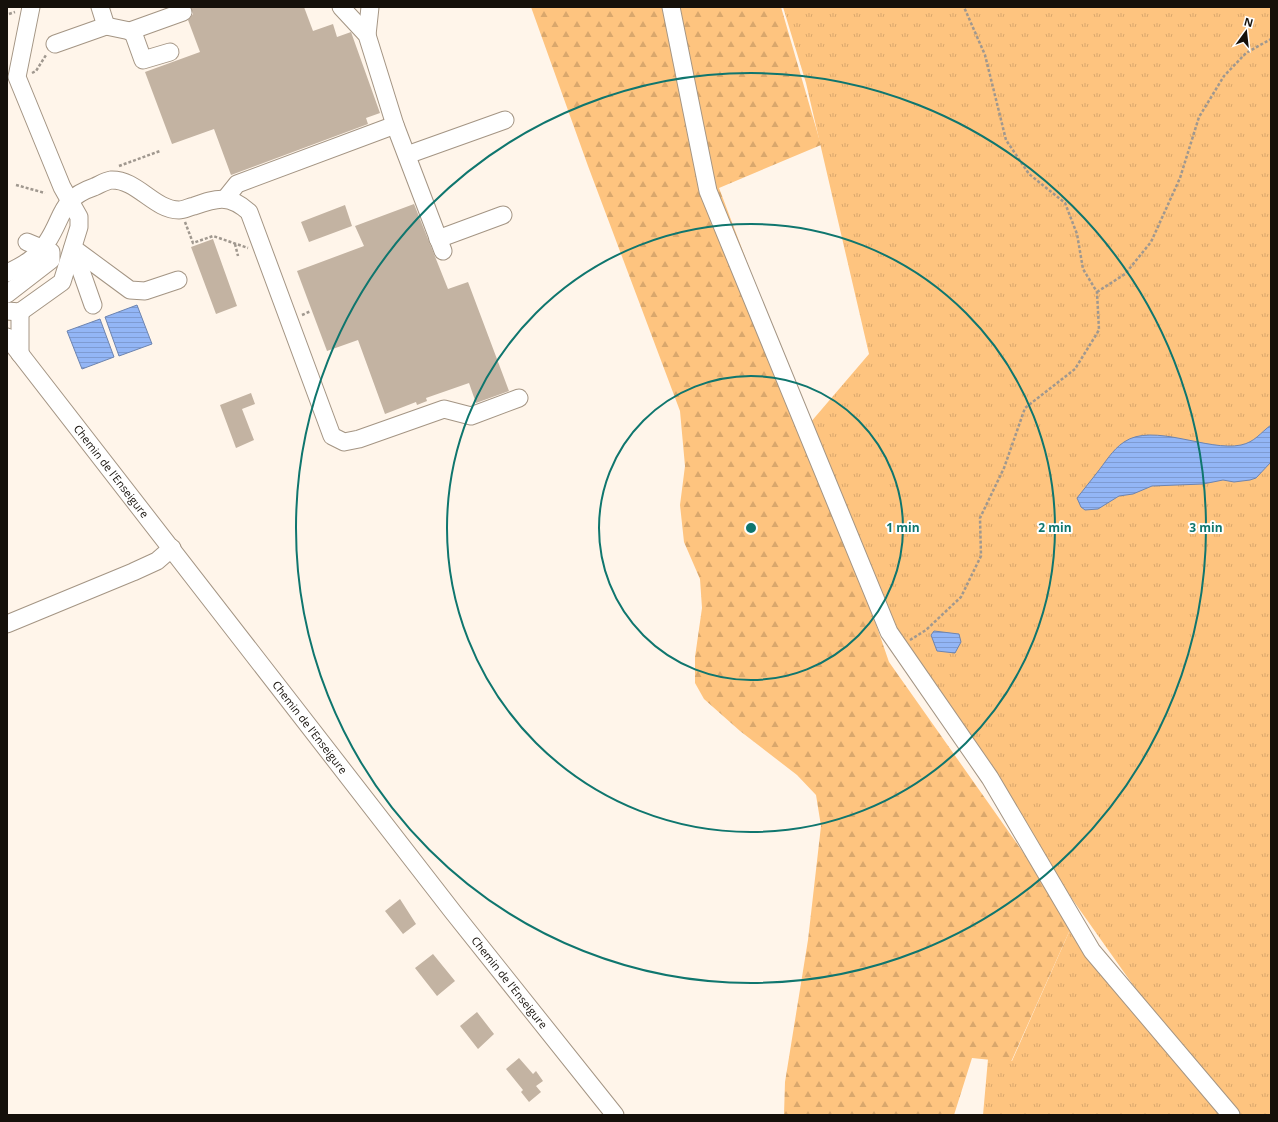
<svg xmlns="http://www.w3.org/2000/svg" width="1278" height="1122" viewBox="0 0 1278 1122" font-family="'Open Sans',sans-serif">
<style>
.grass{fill:url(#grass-tufts)}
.forest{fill:url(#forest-firs)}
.water{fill:url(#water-rules);stroke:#6d84af}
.building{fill:#c3b3a2}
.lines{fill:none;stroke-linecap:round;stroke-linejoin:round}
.minor-casing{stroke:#a49584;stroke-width:19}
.path{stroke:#a0988f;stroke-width:2.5;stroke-dasharray:3 2;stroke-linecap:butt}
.minor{stroke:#fff;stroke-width:17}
.ring{fill:none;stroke:#0f766e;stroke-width:2}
.labels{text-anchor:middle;stroke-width:4;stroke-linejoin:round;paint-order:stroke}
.street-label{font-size:11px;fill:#15100a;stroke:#fff}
.centre{fill:#0f766e;stroke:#fff;stroke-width:2}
.ring-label{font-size:12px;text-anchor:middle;font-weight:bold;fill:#0f766e;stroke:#fff;stroke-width:4;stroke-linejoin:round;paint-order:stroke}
</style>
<defs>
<pattern id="grass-tufts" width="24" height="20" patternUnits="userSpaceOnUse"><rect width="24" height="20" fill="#fec47f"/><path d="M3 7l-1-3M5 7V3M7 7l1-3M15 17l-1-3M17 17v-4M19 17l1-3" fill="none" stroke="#d9a76c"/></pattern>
<pattern id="forest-firs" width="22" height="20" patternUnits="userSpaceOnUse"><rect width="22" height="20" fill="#fec47f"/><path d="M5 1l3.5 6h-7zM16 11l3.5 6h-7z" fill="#d9a76c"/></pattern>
<pattern id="water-rules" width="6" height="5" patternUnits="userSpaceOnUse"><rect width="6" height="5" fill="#93b6f6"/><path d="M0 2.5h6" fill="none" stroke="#7e9bd2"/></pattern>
</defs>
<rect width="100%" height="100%" fill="#fff5ea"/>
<path class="grass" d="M783 7H1271V1115H1230L1218 1105 895 649 810 423 869 354 806 83Z
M1073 923 1222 1115H983L988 1059 1012 1061Z"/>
<path class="forest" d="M531 7H781L821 145 719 188 798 397 889 662 1073 923 1011 1062 972 1058 954 1115H784L785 1082 808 940 821 826 816 795 797 775 740 731 704 699 695 683V657L702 608 700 579 684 542 680 505 685 466 680 411 588 166Z"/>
<path class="water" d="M137 305 152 344 119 356 105 317Z
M100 319 114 357 82 369 67 331Z
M1271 425V462L1256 478 1250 480 1234 482 1223 480 1203 484 1152 486 1133 494 1119 496 1098 509 1085 510 1081 507 1077 498C1083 490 1090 482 1096 474 1105 463 1112 450 1124 442 1153 422 1208 452 1241 445 1255 442 1260 433 1271 425Z
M934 631 959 634 961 642 955 653 937 651 931 635Z"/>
<path class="building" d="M191 7H304L313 31 333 24 337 37 351 32 380 113 366 118 368 124 231 175 214 129 172 144 145 72 200 52 188 20 193 14Z
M414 204 448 289 468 282 509 391 476 403 469 383 426 398 427 401 417 405 416 402 385 414 358 340 327 351 297 271 364 246 355 226Z
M345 205 352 226 309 242 301 222Z
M213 239 237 306 216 314 191 247Z
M251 393 255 404 242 409 254 440 236 448 220 405Z
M400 899 416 924 403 934 385 911Z
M433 954 455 981 437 996 415 968Z
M477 1012 494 1034 478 1049 460 1026Z
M519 1058 533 1074 536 1071 543 1081 536 1086 541 1092 529 1102 521 1092 523 1090 506 1069Z"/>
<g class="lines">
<g class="minor-casing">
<g id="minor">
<path d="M341 7 367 35 395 125 443 251"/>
<path d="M671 7 708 191 889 632 990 778 1092 951 1231 1115"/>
<path d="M106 26 130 31 183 12"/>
<path d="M130 31 134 35 143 60 170 52"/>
<path d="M367 35 370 7"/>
<path d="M55 44 106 26 100 7"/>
<path d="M407 155 505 120"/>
<path d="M225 199 237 184 395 125"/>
<path d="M438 239 503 215"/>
<path d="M73 248 130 290 145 291 178 280"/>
<path d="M73 248 93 305"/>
<path d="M7 273C24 265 36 258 47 242 64 217 59 199 94 187 99 185 105 181 111 180 137 179 154 210 179 210 184 210 189 207 194 206 217 198 229 194 249 212L332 436 344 442 359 439 444 409 471 416 519 398"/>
<path d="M7 294 51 260V252L27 242"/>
<path d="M7 311 20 312 62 282 79 227V217L62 187 17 77 31 7"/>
<path id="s1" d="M7 337 453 912 615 1115"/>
<path d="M20 354V312"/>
<path d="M7 624 133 572 157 561 172 548"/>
</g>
</g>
<path class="path" d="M9 14 15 12
M32 73 36 71 46 55
M119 166 160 151
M16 185 45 193
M185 222 193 243 213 236 248 248
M235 244 238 256
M1097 292 1125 274 1151 242 1180 178 1199 117 1224 76 1246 53 1271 39
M302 315 311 311
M910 640 926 630 961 597 981 556 980 518 1004 468 1025 408 1075 369 1099 330 1097 292 1083 269 1077 234 1065 203 1029 174 1006 140 985 55 964 7"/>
<use href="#minor" class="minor"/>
</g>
<g class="ring">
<circle cx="751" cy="528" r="152"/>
<circle cx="751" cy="528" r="304"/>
<circle cx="751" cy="528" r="455"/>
</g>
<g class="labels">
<g class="street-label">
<text dy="4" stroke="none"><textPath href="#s1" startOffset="170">Chemin de l'Enseigure</textPath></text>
<text dy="4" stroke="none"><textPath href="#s1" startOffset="494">Chemin de l'Enseigure</textPath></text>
<text dy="4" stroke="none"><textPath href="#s1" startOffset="818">Chemin de l'Enseigure</textPath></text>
</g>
</g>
<circle cx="751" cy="528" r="6" class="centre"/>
<g class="ring-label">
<text x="903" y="532">1 min</text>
<text x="1055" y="532">2 min</text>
<text x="1206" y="532">3 min</text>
</g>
<rect width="1278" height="1122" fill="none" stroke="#15100a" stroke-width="16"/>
<g transform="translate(1246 32) rotate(15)" stroke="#ffffff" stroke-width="3" paint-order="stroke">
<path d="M0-3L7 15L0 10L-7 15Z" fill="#15100a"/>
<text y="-6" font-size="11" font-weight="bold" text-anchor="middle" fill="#15100a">N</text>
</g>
</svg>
